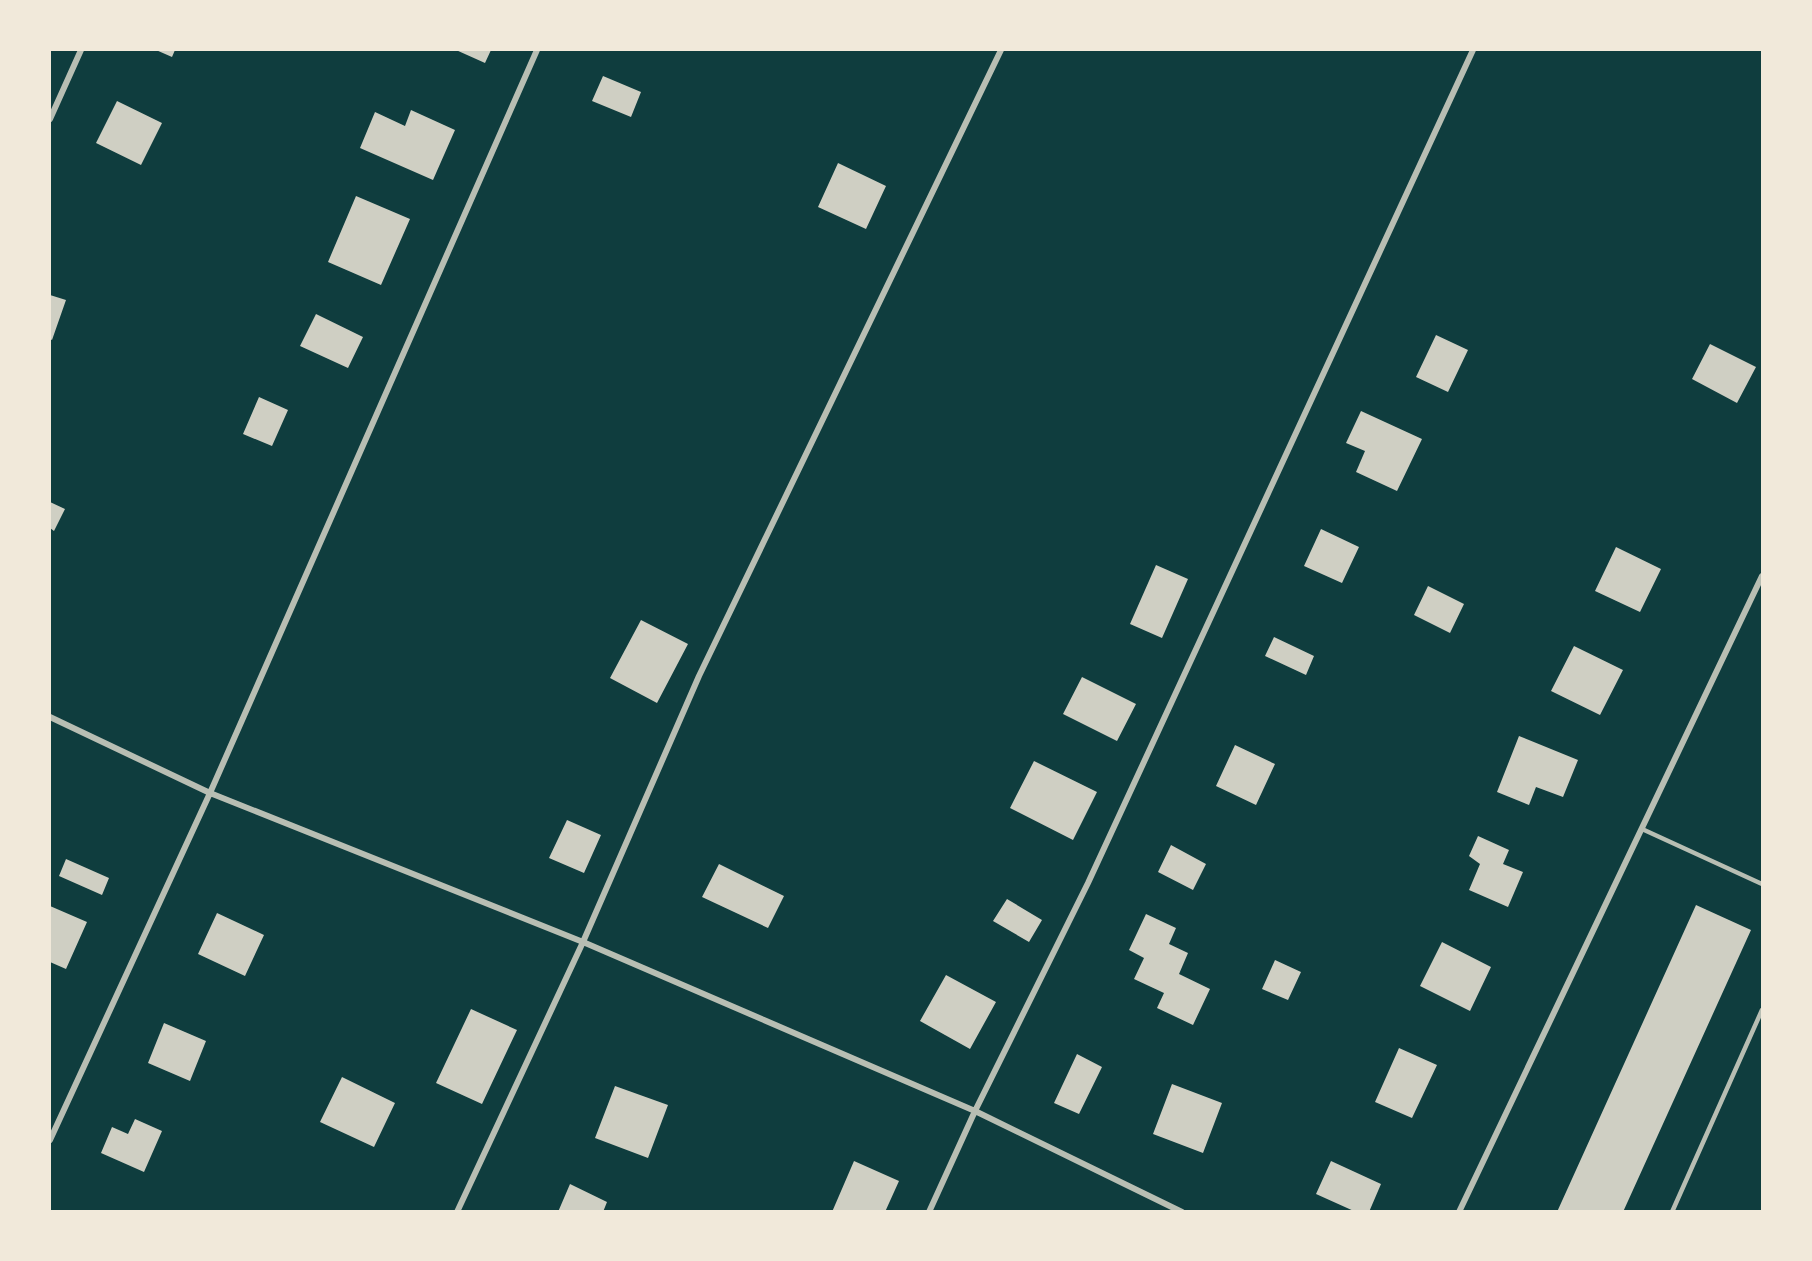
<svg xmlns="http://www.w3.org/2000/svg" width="1812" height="1261" viewBox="0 0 1812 1261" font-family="Roboto,sans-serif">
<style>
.building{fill:#cfcfc3}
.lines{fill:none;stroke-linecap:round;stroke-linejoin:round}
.service{stroke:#b8beb3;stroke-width:4.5}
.minor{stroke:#b8beb3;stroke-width:6}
</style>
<rect width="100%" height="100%" fill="#0f3d3e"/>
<path class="building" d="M156 50H175L172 57Z
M456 50H491L485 63Z
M603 76 641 92 631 117 592 101Z
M117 101 162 123 141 165 96 143Z
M411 110 455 130 433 180 360 148 375 112 405 126Z
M838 163 886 186 866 229 818 207Z
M356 196 410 219 381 285 328 262Z
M50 295 66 300 52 340 50 339Z
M316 314 363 337 348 368 300 346Z
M1436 335 1468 350 1448 392 1416 377Z
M1710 344 1756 367 1737 403 1692 379Z
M259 397 288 410 272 446 243 434Z
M1361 411 1422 439 1397 491 1356 472 1365 451 1346 443Z
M50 502 65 509 54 531 50 528Z
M1321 529 1359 547 1342 583 1304 566Z
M1616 547 1661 569 1640 612 1595 591Z
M1156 565 1188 579 1162 638 1130 624Z
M1428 586 1464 604 1450 633 1414 615Z
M641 620 688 644 657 703 610 678Z
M1274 637 1314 656 1306 675 1265 656Z
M1574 646 1623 670 1600 715 1551 691Z
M1082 677 1136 704 1117 741 1063 714Z
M1519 736 1578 760 1563 797 1536 787 1529 805 1497 792Z
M1235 745 1275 764 1256 805 1216 786Z
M1034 761 1097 792 1073 840 1010 808Z
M567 820 601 835 584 873 549 858Z
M1478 836 1509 850 1503 864 1523 872 1508 907 1469 890 1480 864 1469 856Z
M1171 845 1206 864 1193 890 1158 872Z
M66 859 109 878 102 895 59 876Z
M719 864 784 896 768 928 702 897Z
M1007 899 1042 920 1029 942 993 921Z
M1696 905 1751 930 1623 1212H1557Z
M50 906 87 922 66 969 50 962Z
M217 913 264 935 245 976 198 954Z
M1146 914 1176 928 1169 944 1188 953 1179 974 1210 989 1193 1025 1157 1008 1164 993 1134 979 1144 958 1129 950Z
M1442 942 1491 967 1470 1011 1420 986Z
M1275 960 1301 972 1288 1000 1262 989Z
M946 975 996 1002 970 1049 920 1021Z
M471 1009 517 1030 482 1104 436 1083Z
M164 1023 206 1041 190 1081 148 1063Z
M1399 1048 1437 1065 1412 1118 1375 1102Z
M1077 1054 1102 1067 1079 1114 1054 1103Z
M342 1077 395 1103 374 1147 320 1122Z
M1172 1084 1222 1103 1203 1153 1153 1134Z
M615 1086 668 1105 648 1158 595 1138Z
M135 1119 162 1131 144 1172 101 1153 112 1127 128 1134Z
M854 1161 899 1181 885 1212H832Z
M1331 1161 1381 1184 1369 1212H1356L1316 1194Z
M570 1184 607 1202 603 1212H558Z"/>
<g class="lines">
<path class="service" d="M1642 829 1762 884
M1672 1212 1762 1010"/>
<path class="minor" d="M50 119 81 50
M50 717 210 793 583 942 975 1111 1182 1212
M50 1140 210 793 537 50
M457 1212 583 942 699 676 1001 50
M929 1212 975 1111 1088 883 1473 50
M1459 1212 1762 576"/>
</g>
<rect width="1812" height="1261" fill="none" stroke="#f1e9da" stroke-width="102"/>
</svg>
